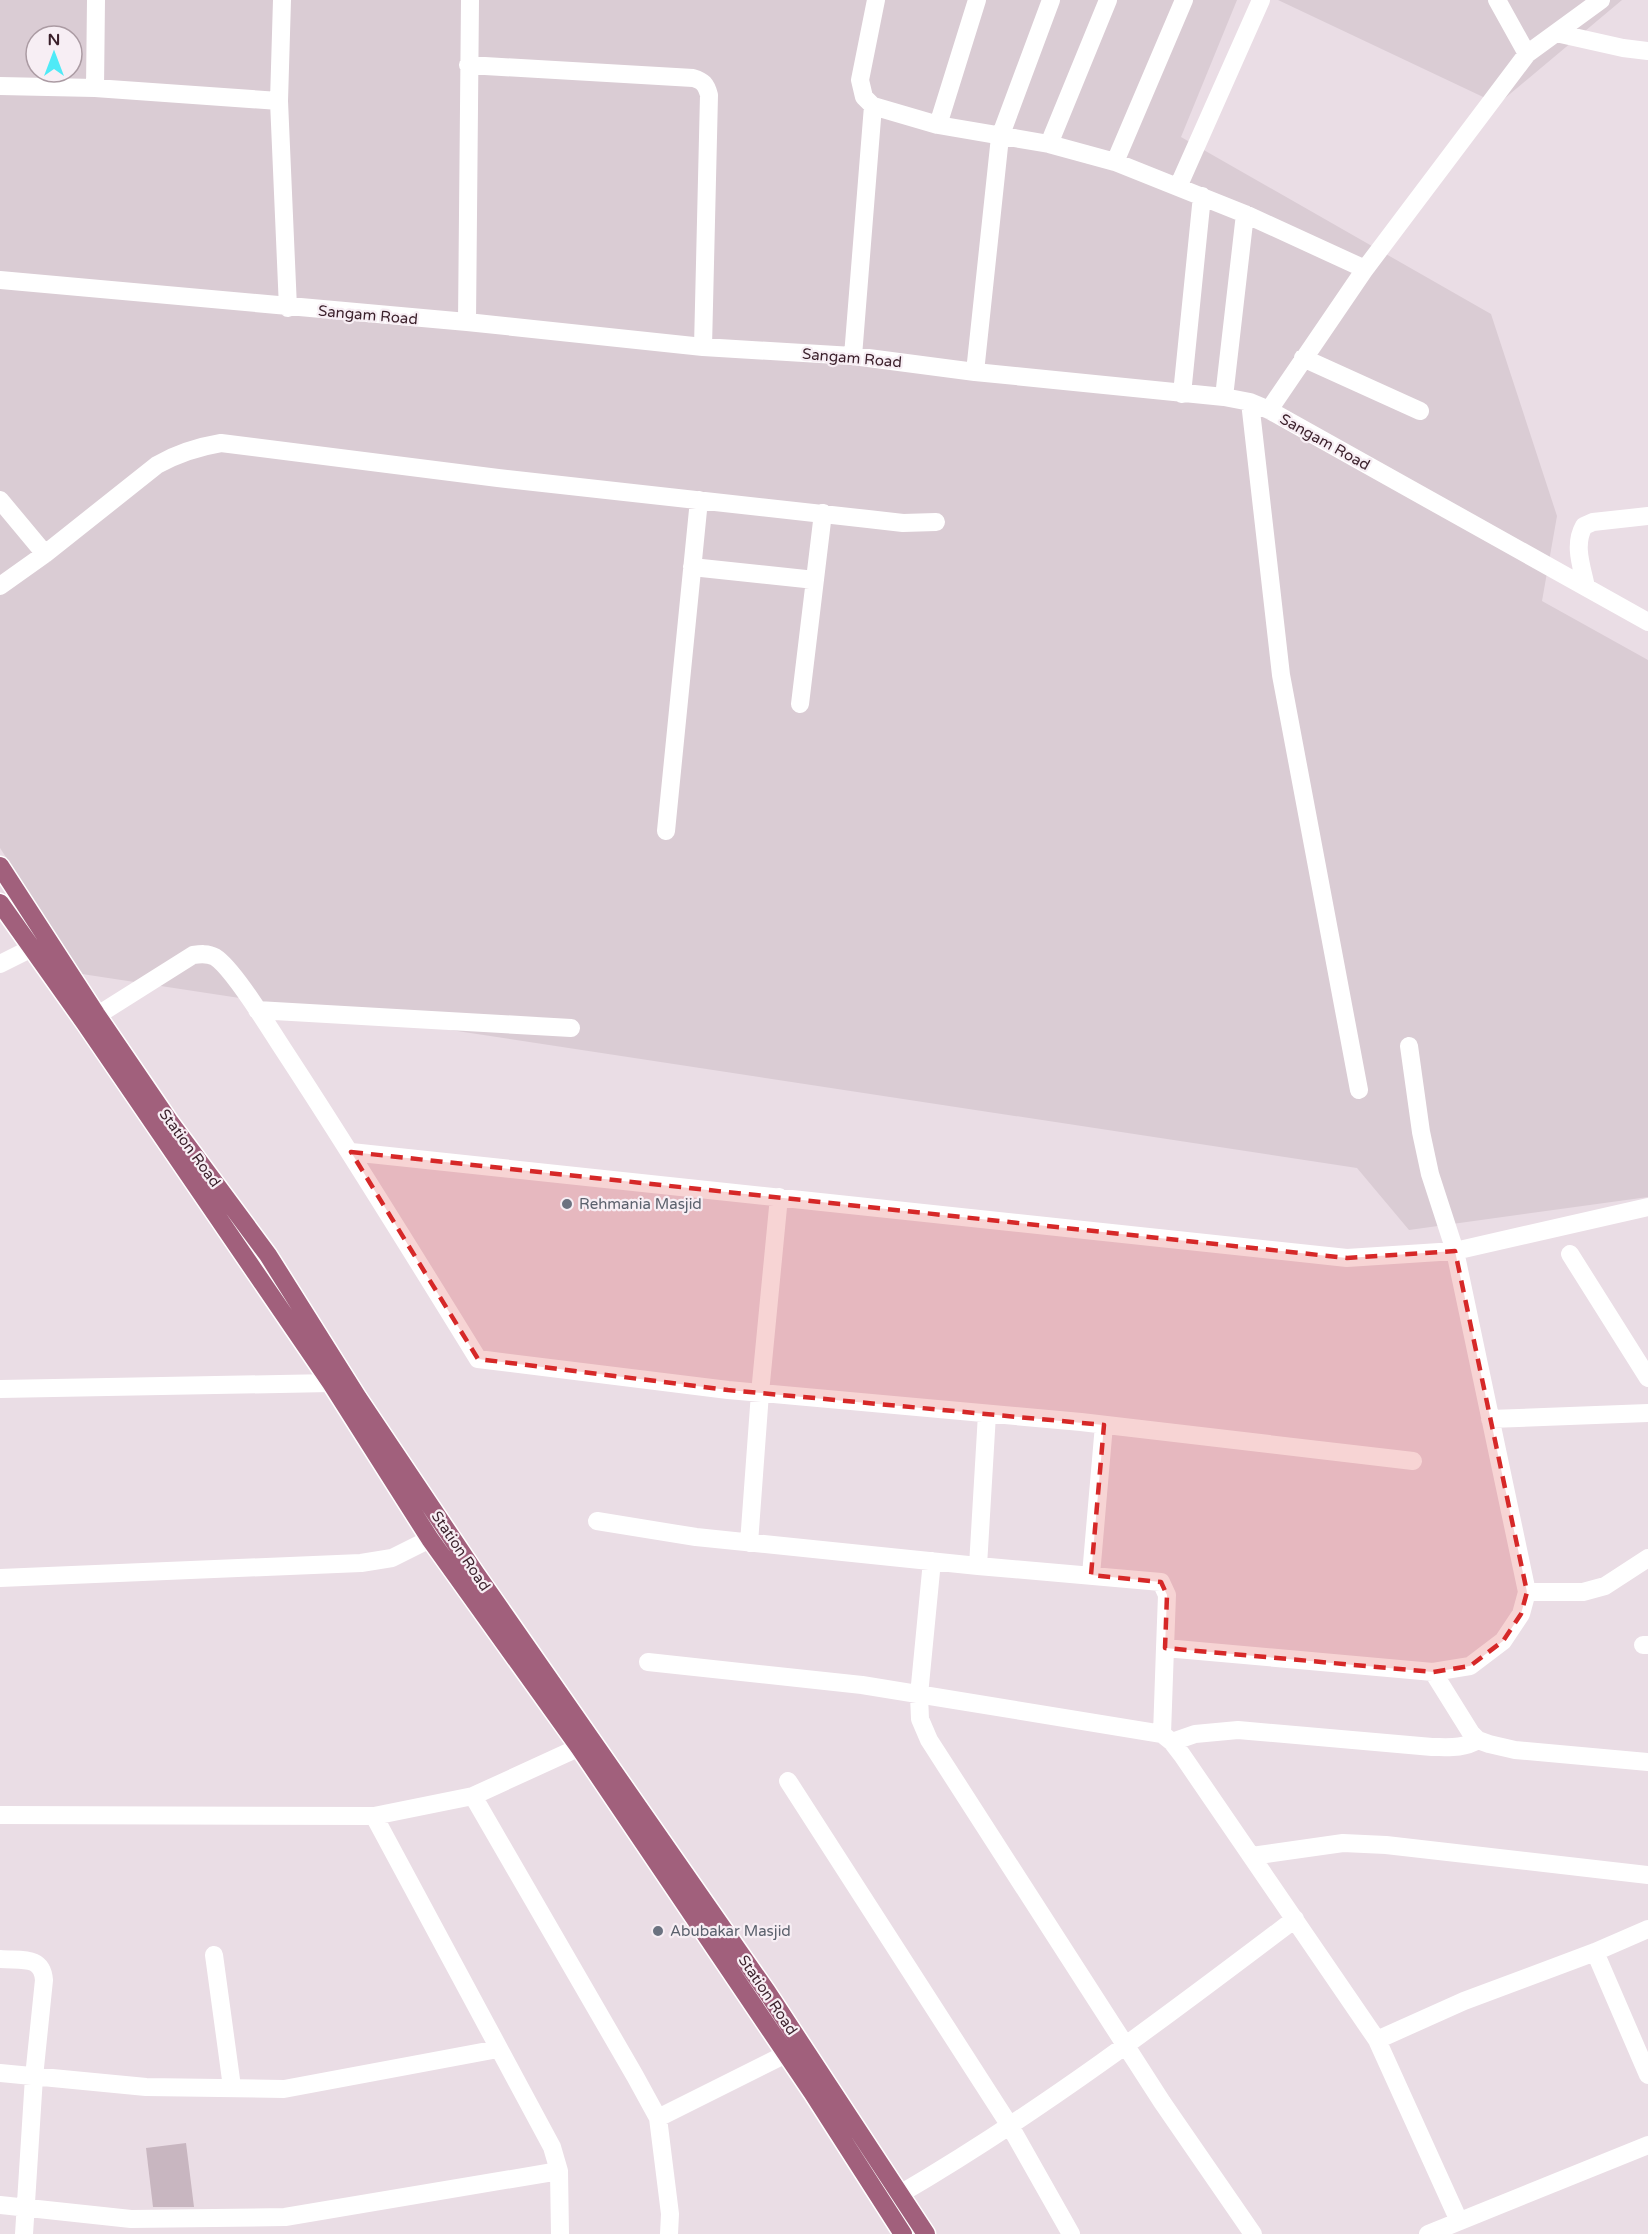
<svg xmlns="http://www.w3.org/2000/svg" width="1648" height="2234" viewBox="0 0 1648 2234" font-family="'Varela Round',sans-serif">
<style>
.built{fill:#daccd4;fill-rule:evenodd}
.building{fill:#c8b6c0}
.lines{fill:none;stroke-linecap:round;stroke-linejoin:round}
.major-casing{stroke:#fff;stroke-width:21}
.minor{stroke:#fff;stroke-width:18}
.major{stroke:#a1607c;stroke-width:18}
.marked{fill:#d62828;fill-opacity:0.2;stroke:#d62828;stroke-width:4.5;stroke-dasharray:12 8;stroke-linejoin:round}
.worship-dot{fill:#6b7280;stroke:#f7eef4;stroke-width:2}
.labels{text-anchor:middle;stroke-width:4.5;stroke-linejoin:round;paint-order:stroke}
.street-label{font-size:15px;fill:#3a1f2a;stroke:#f7eef4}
.worship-label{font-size:15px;fill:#5b616d;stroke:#f7eef4;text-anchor:start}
</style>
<rect width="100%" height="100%" fill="#eadde5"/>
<path class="built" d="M0 0H1237L1181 137 1491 314 1557 516 1542 601 1648 660V1197L1409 1230 1357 1168 82 974 0 848ZM36 36H72V72H36Z
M1278 0H1622L1498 104Z"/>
<path class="building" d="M186 2143 194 2207H153L146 2148Z"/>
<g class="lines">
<g class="major-casing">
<path id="major" d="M0 866 96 1014 169 1121 268 1255 358 1398 476 1574 767 1992 926 2234
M0 903 85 1023 331 1383 430 1539 579 1747 812 2092 903 2234"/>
</g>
<path class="minor" d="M282 0 279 101 288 308
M876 0 860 80 864 97 873 106 938 125 1049 144 1115 162 1245 214 1365 269
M1497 0 1527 54
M1556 33 1623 48 1648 51
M468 65 693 78C703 81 706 84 709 95L703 347
M0 86 95 88 279 101
M95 88 96 0
M938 125 977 0
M1049 144 1108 0
M1115 162 1184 0
M1178 187 1261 0
M0 280 467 322 703 347 853 356 975 372 1224 397 1250 402 1269 410 1648 622
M467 322 470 0
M853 356 873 106
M1303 358 1420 411
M975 372 1000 137 1051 0
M1182 394 1202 196
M1224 397 1245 214
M1250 402 1281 675 1359 1090
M1269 410 1365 269 1527 54 1601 0
M0 500 45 554
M692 567 815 580
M0 586 45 554 157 465C178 453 197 447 221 443L498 478 868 519 903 523 936 522
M1586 587C1582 567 1573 545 1584 526L1593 522 1648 516
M800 704 823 513
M666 831 699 500
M0 964 44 942
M257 1010 571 1028
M85 1023 193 955C200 954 208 953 215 957 234 969 269 1028 283 1049 350 1151 414 1255 478 1359L728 1390 1081 1422 1413 1461
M1409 1046 1421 1132 1430 1174 1455 1251 1527 1592 1521 1614 1503 1641 1470 1666 1433 1672
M351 1152 1347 1258 1455 1251 1648 1207
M1570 1254 1648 1378
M0 1389 331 1383
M1490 1419 1648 1413
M597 1521 696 1537 978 1566 1161 1582 1167 1595 1165 1648 1433 1672 1471 1733 1478 1740 1489 1744 1515 1750 1648 1762
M749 1543 760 1393 779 1197
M932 1561 919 1695 920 1719 929 1740 1162 2102 1253 2234
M978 1566 987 1414
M1091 1575 1104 1425
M0 1578 361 1563 392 1558 430 1539
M1527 1592H1583L1605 1586 1648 1558
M1643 1645H1648
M648 1662 862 1685 1162 1734 1172 1742 1182 1755 1377 2040 1464 2001 1595 1952 1648 1929
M1162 1734 1165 1648
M1172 1742 1195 1734 1238 1730 1432 1747C1448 1747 1463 1749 1478 1740
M788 1781 1010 2126 1071 2234
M473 1796 635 2076 658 2118 670 2214 669 2234
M0 1815 374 1816 473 1796 593 1741
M374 1816 552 2147 559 2171 560 2234
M1252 1856 1343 1843 1386 1845 1648 1875
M1595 1952 1648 2075
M214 1955 232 2087
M0 1959C21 1961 42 1955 44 1980L34 2077 24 2234
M1377 2040 1459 2221
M0 2073 146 2087 284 2089 498 2049
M658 2118 786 2054
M900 2194C1039 2113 1167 2016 1295 1919
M0 2205 131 2219 285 2217 559 2171
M1428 2234 1648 2145"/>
<use href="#major" class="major"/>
</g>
<path class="marked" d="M351 1152 1347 1258 1455 1251 1527 1592 1521 1614 1503 1641 1470 1666 1433 1672 1165 1648 1167 1595 1161 1582 1091 1575 1104 1425 728 1390 478 1359Z"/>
<g class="worship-dot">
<circle cx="567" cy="1204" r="6"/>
<circle cx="658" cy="1931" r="6"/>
</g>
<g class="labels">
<g class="street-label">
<text transform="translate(368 315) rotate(5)" y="5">Sangam Road</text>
<text transform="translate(852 358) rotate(5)" y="5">Sangam Road</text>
<text transform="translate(1325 442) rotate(29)" y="5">Sangam Road</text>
<text transform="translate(190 1148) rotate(54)" y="5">Station Road</text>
<text transform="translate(461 1551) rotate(56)" y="5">Station Road</text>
<text transform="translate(768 1995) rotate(56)" y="5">Station Road</text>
</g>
<g class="worship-label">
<text x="579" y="1209">Rehmania Masjid</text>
<text x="670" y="1936">Abubakar Masjid</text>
</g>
</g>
<g transform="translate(54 54)"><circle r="28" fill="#f7eef4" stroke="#ab9ba3" stroke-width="1.5"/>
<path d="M0-4.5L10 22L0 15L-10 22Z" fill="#4feaf7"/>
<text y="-9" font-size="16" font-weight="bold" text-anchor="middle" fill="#3a1f2a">N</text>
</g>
</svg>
